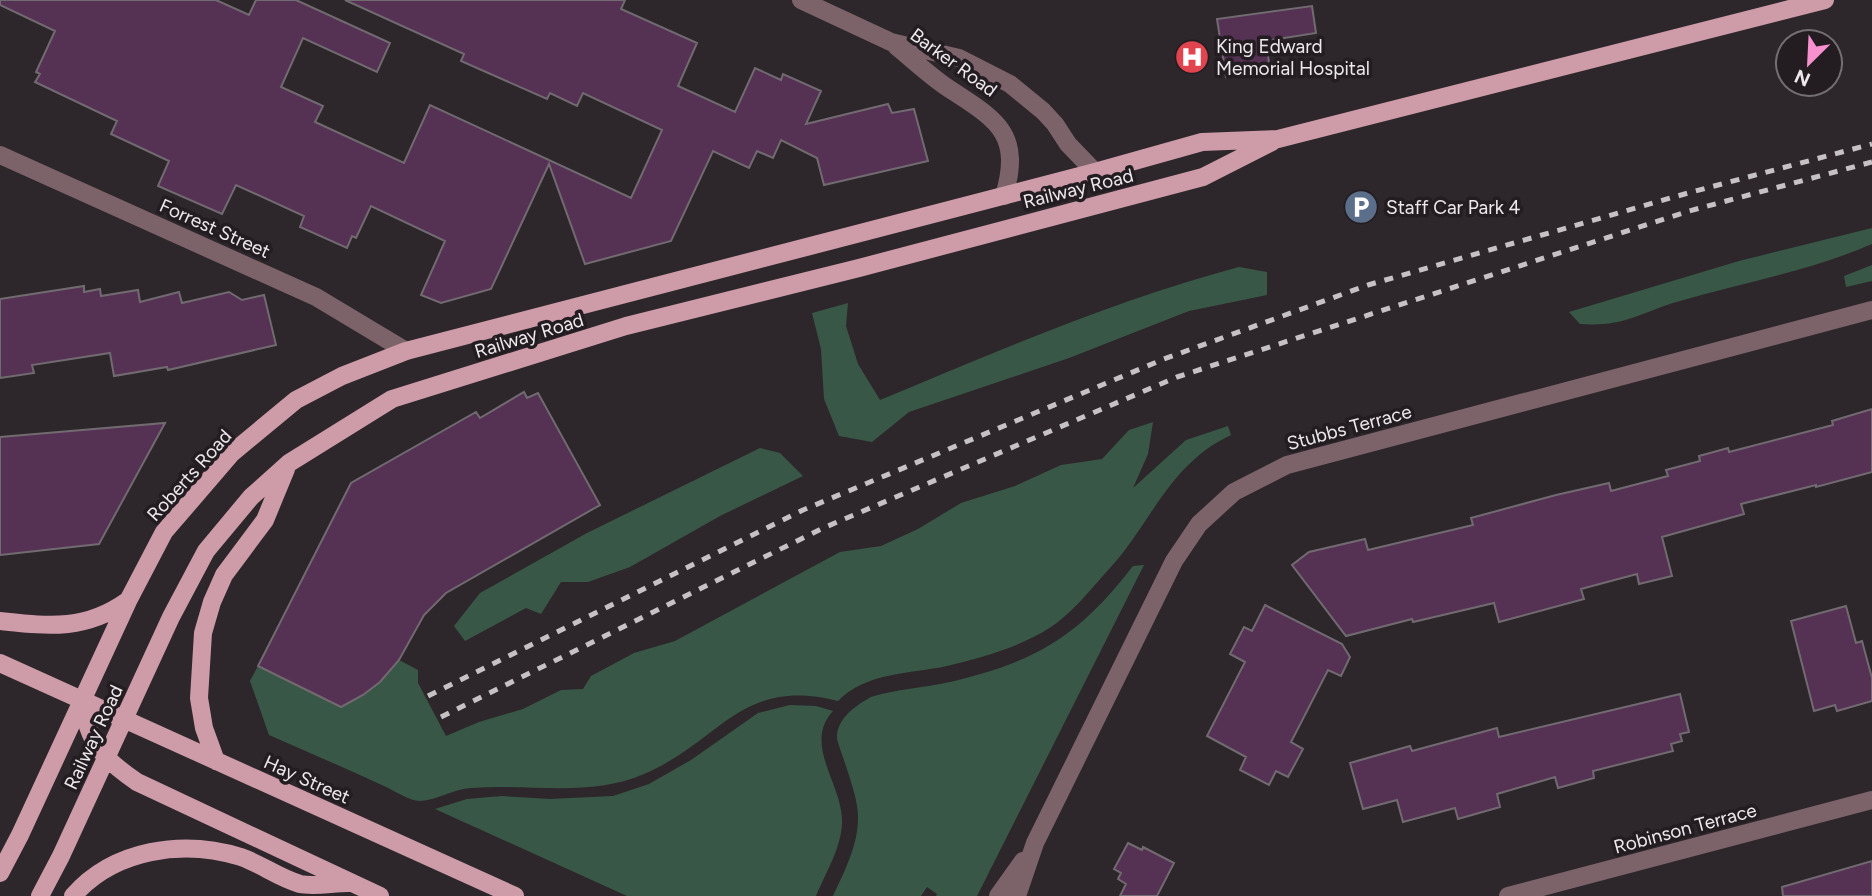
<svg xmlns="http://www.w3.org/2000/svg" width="1872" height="896" viewBox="0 0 1872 896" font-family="Figtree,sans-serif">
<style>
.green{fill:#395746}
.building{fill:#553153;stroke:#716a70;stroke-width:2}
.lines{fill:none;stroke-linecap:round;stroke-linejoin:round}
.minor{stroke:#7b6369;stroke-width:18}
.tertiary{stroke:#7b6369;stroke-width:18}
.primary{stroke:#ce9ba9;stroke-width:18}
.rail{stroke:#c5c1c4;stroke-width:5;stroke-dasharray:9 9;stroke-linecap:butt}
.labels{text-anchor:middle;stroke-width:7;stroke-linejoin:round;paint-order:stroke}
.poi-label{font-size:19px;fill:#ece8eb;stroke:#231d22;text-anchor:start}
.street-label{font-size:19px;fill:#ece8eb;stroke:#231d22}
</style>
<rect width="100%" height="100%" fill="#2d272c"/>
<path class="green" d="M1872 228V244C1808 272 1739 283 1673 303 1636 315 1622 327 1580 324L1569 312 1739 261Z
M1872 265V281L1846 287 1844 276Z
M1239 267 1267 272V295L1189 311 1069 358 909 412 872 442 839 436 824 399 821 349 812 313 848 303 846 326 858 364 880 400C998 351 1115 300 1239 267Z
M1153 422 1148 454 1133 488 1186 440 1228 426 1231 435C1178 460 1159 504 1125 550 1115 563 1104 574 1094 586 1081 601 1067 616 1051 627 1020 647 984 657 947 666 910 674 866 672 838 701 741 676 721 741 644 774 589 798 529 783 471 788 454 789 437 800 420 801 410 801 395 791 386 787 347 769 308 752 269 735L250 681 258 666 341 707C365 694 381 680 399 660L418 670V683L446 736 479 722 523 709 561 690 583 689 591 676 634 653 675 641 840 552 881 546 918 529 961 503 1015 486 1061 465 1102 459 1129 430Z
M760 448 780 453 803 476 720 516 630 567 588 582H561L541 614 526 608 465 641 454 626 480 593 587 533Z
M1144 565 977 896H936L937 894 927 887 921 896H833C844 872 858 846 858 818 859 798 843 760 837 739 836 719 855 706 871 697 896 689 924 688 950 682 1036 662 1079 636 1133 566Z
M790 705 816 706 833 711C803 743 841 783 842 819 843 845 826 872 816 896H627L435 809 467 799 502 796 550 799 613 796 649 784 691 760 758 713Z"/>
<path class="building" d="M0 0H216L249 15 256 0H296L390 43 377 72 303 38 281 87 323 106 315 122 404 163 430 105 631 198 662 130 583 93 577 106 550 93 547 99 461 61 464 54 345 0H625L621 9 697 43 678 86 735 112 755 68 781 80 783 74 821 91 806 124 888 104 892 113 914 109 928 161 824 185 817 158 781 140 773 158 757 151 749 168 713 151 671 241 585 264 549 164 491 289 441 303 421 295 445 241 371 206 356 238 352 236 347 248 300 227 304 216 236 185 222 214 158 186 169 161 111 134 117 121 35 82 40 74 36 72 55 31 0 5Z
M1312 6 1316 33 1266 41 1270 70 1226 77 1217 19Z
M84 286V292L100 289 101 296 138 290 140 302 179 292 182 303 229 292 242 300 264 295 276 345 168 370 167 367 114 376 110 353 32 365 34 373 0 378V299Z
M524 392 527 398 538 393 600 505 446 593 424 615 399 660 380 682 363 695 341 707 258 666 351 483 476 412 480 418Z
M1872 409V472L1816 487V485L1741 504 1744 514 1662 537 1672 576 1639 584 1637 574 1581 589 1584 599 1499 622 1494 603 1413 622 1412 619 1346 636 1292 565 1309 552 1365 539 1368 550 1473 525 1471 518 1556 495 1609 483 1611 491 1668 476 1666 470 1700 461 1699 456 1728 448 1729 452 1833 425 1832 421Z
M165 423 99 544 0 555V437Z
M1265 605 1342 644 1350 657 1341 676 1328 670 1291 742 1303 749 1288 777 1276 771 1269 785 1240 770 1246 757 1207 736 1245 662 1230 654 1244 627 1252 631Z
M1846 606 1856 643 1862 641 1872 678V701L1837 711 1835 705 1814 711 1791 621Z
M1680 694 1689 732 1680 734 1682 741 1671 744 1673 751 1593 771 1594 778 1558 788 1555 777 1497 794 1500 807 1458 819 1455 808 1403 822 1397 800 1363 809 1350 763 1410 746 1412 751 1497 728 1499 737Z
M1128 843 1142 850 1143 847 1174 863 1157 896H1120L1126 884 1118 879 1121 873 1114 869Z
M1872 861V896H1783L1782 887Z"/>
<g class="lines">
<path class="minor" d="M0 155 316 297 406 351
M1508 896 1872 800"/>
<path class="tertiary" d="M801 0 891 42 959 58 1010 84 1043 111 1055 124 1068 144 1095 172
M896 46C913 60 930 76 948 88 995 119 1023 132 1004 196
M998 896 1023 861
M1017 896 1035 843 1174 561 1199 524 1234 492 1287 465 1872 310"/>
<path class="primary" d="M0 621C48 626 85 631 127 601
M0 663 515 896
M82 700C88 743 102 758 137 782L380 896
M216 761 204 728 199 698 203 633 212 602 224 575 265 520 286 469
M0 873 20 835 129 599 164 532 232 453 296 400 342 376 406 351 1095 172 1202 142 1278 139 1825 0
M40 896 61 856 171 617 206 551 251 497 289 463 392 399 626 326 859 268 1203 177 1272 142
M73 896C114 849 183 839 241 857 261 864 279 878 300 884 314 887 333 883 348 883"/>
<path class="rail" d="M428 696 803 510 1164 359 1368 285 1688 193 1872 144
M441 717 821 529 1177 377 1689 211 1872 162"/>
</g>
<defs>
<g id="hospital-disc" transform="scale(1.75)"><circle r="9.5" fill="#e0444e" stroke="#231d22"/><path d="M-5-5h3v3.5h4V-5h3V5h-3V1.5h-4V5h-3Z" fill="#fff"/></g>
<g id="parking-disc" transform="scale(1.75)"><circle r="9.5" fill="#5c6f8a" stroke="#231d22"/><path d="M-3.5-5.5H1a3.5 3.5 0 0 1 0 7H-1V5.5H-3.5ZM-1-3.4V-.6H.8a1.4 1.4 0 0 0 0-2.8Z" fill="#fff"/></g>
</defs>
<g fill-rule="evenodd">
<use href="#hospital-disc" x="1192" y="57"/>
<use href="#parking-disc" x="1361" y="207"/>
</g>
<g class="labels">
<g class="poi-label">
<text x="1216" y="53">King Edward<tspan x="1216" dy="22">Memorial Hospital</tspan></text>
<text x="1386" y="214">Staff Car Park 4</text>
</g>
<g class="street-label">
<text transform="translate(954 62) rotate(36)" y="7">Barker Road</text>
<text transform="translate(1078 188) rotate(-14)" y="7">Railway Road</text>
<text transform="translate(215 228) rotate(24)" y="7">Forrest Street</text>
<text transform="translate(529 335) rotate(-17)" y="7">Railway Road</text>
<text transform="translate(1349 427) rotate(-15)" y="7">Stubbs Terrace</text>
<text transform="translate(189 475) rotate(-48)" y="7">Roberts Road</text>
<text transform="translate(93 737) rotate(-65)" y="7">Railway Road</text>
<text transform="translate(307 779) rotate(24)" y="7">Hay Street</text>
<text transform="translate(1685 828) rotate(-15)" y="7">Robinson Terrace</text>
</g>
</g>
<g transform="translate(1809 63) rotate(204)"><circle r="33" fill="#231d22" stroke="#736e72" stroke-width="2"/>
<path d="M0-5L12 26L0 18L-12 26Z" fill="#f790cf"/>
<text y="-10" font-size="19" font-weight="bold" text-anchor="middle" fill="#ece8eb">N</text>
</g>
</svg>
